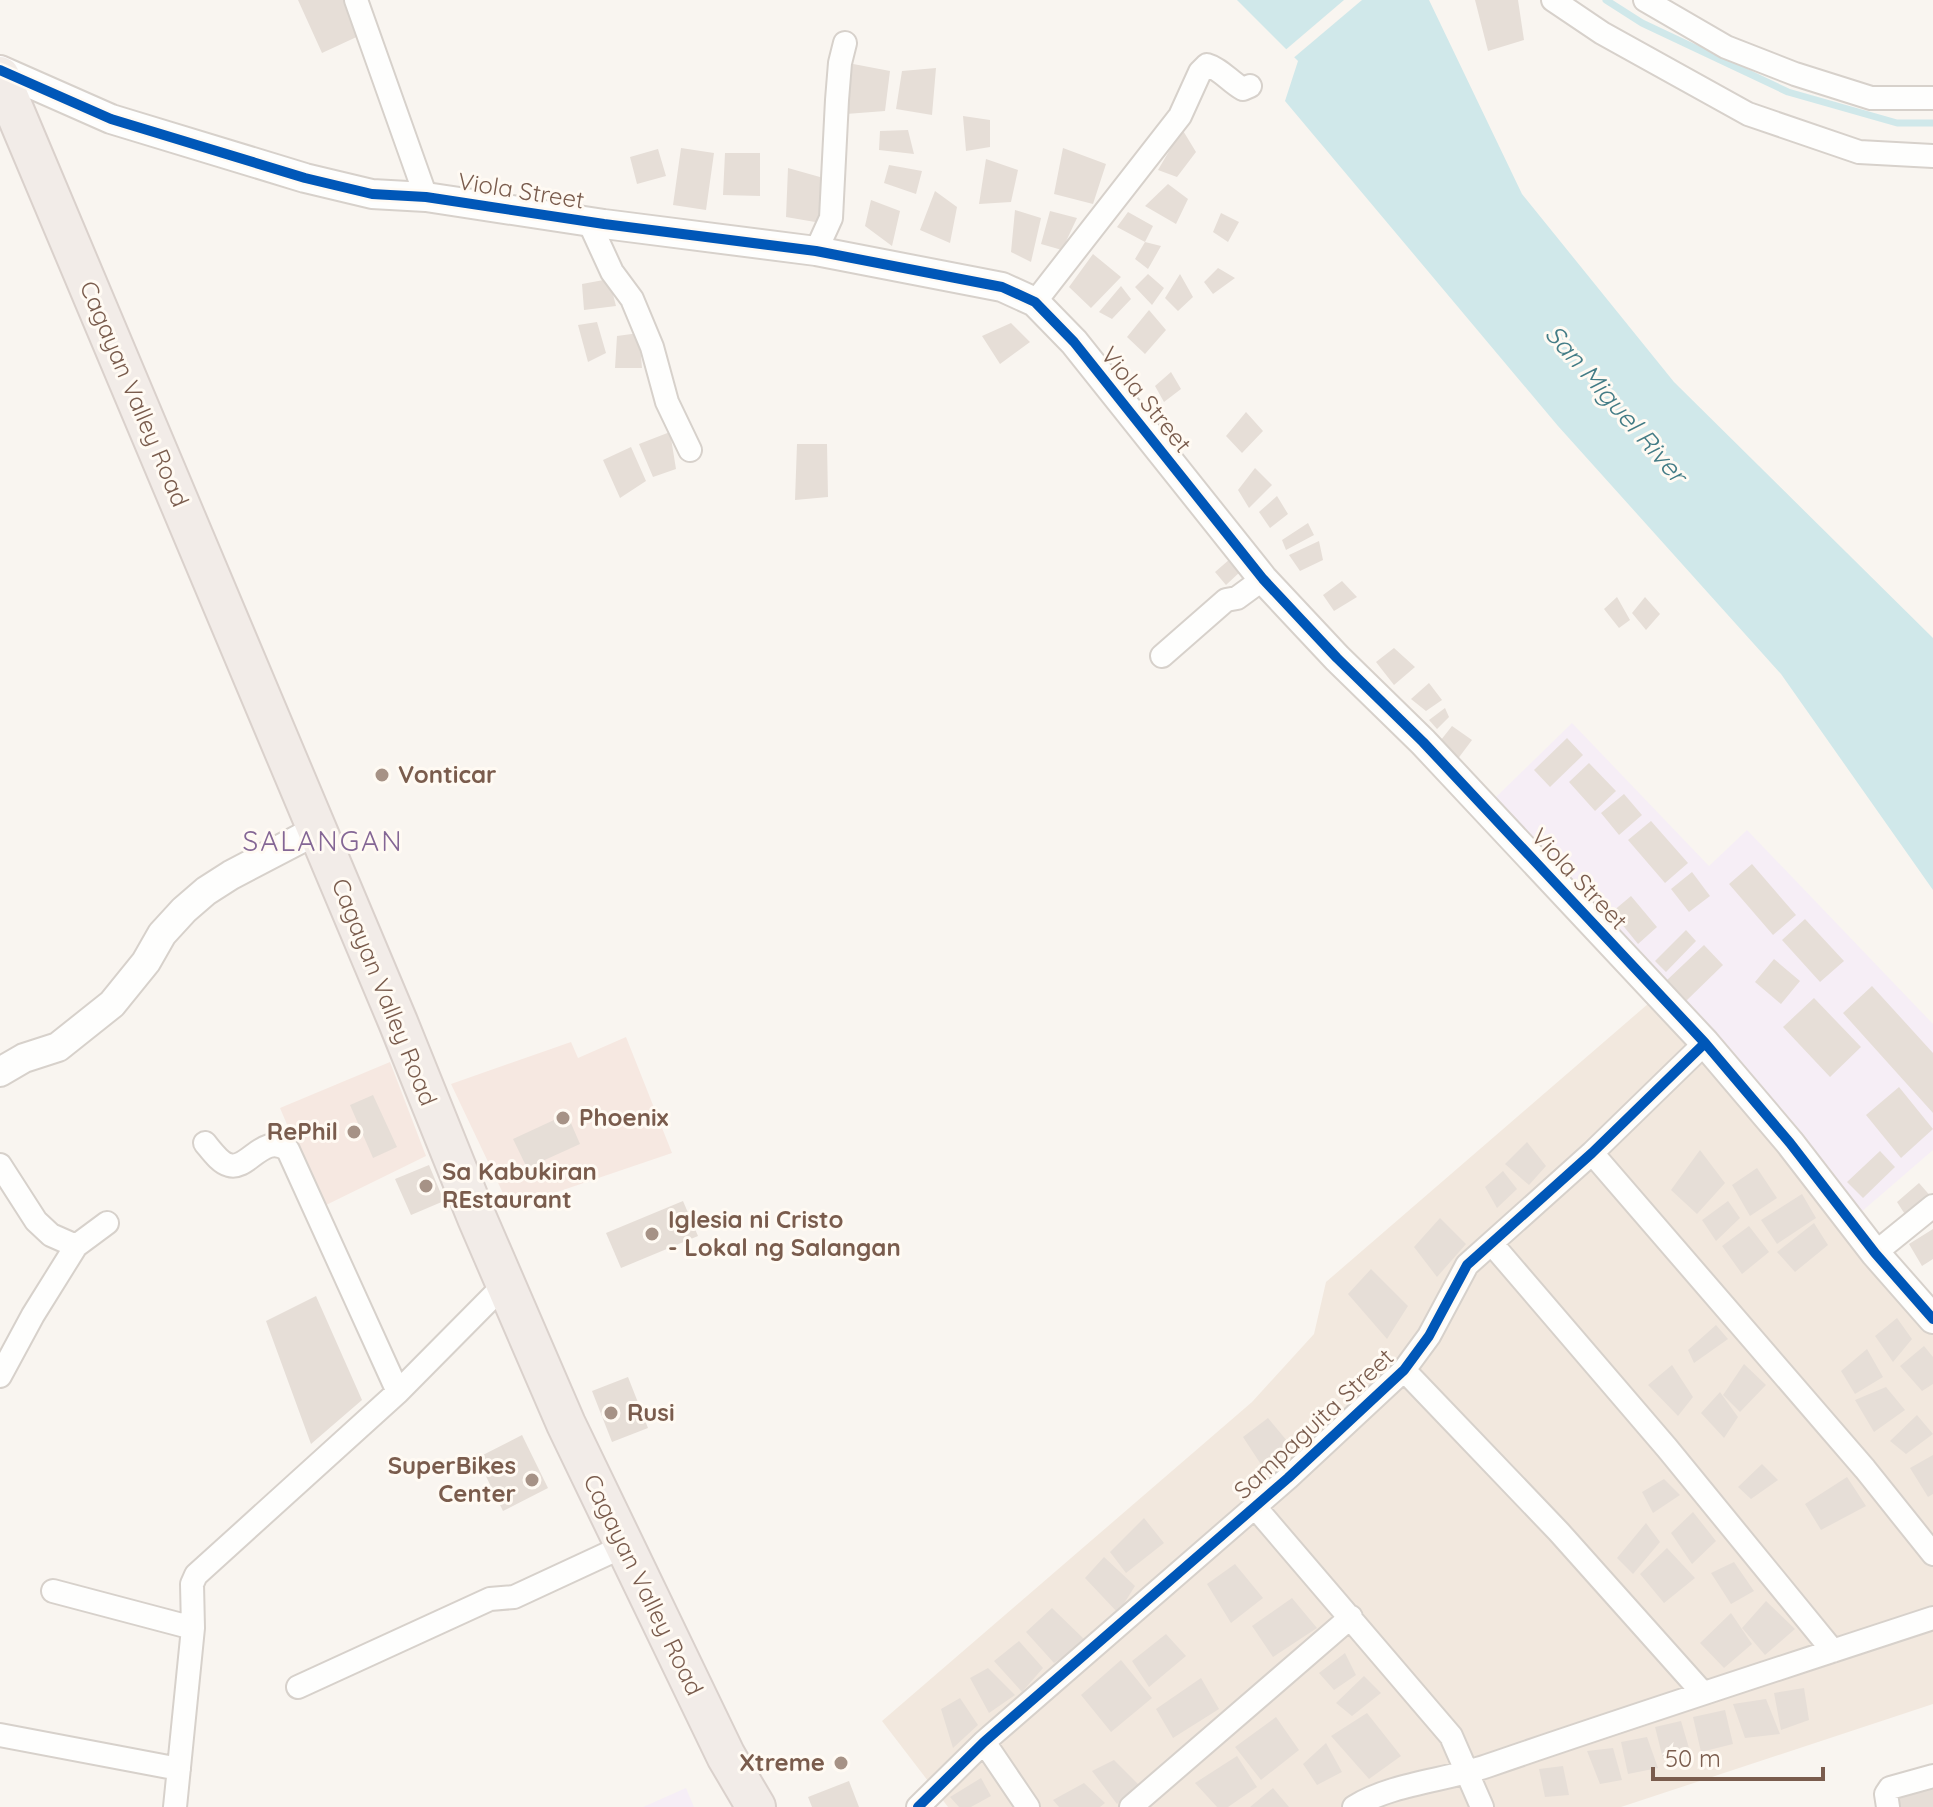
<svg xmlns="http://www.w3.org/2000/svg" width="1933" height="1807" viewBox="0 0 1933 1807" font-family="Quicksand,sans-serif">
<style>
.residential{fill:#f2e8de}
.commercial{fill:#f6e8e1}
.education{fill:#f6eef6}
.water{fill:#d0e8ea}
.pier{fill:#f9f5f0}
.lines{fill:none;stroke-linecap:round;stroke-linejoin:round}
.stream{stroke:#d0e8ea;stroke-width:7}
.building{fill:#e6ded7}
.minor-casing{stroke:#d7d1cb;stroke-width:26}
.tertiary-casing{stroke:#d7d1cb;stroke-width:32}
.trunk-casing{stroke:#dad1cc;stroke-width:42}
.minor{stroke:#fefefd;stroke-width:22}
.tertiary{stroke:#fefefd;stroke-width:28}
.trunk{stroke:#f2ece8;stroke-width:38}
.cycleway-casing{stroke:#fffaf3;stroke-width:15}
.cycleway{stroke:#0057b8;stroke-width:10}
.poi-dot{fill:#a69286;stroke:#fffaf3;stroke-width:3}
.labels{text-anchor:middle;stroke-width:6;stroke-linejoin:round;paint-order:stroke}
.street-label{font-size:24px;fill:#7a5c4d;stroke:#fffaf3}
.poi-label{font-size:24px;font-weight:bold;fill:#7a5c4d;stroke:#fffaf3;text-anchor:start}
.water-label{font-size:26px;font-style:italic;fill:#437c86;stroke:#fffaf3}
.quarter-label{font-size:28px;letter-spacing:2px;fill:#846695;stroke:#fffaf3}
</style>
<rect width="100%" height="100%" fill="#f9f5f0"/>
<path class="residential" d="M1656 997 1933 1329V1704L1621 1807H948L882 1721 1252 1402 1314 1334 1326 1282Z"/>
<path class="commercial" d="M626 1037 672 1153 510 1208 451 1084 571 1042 578 1058Z
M390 1062 426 1156 322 1207 280 1108Z"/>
<path class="education" d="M1572 723 1709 866 1747 830 1933 1024V1150L1860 1213 1495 798Z
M686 1788 694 1807H643Z"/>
<path class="water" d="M1237 0H1429L1522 194 1674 382 1933 638V890L1781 674 1558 426 1285 101 1298 61Z"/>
<path class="pier" d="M1344 0H1362L1291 60 1283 52Z"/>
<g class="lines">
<path class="stream" d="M1606 0 1642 23 1788 92 1897 123H1933"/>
</g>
<path class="building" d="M298 0H348L363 34 322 53Z
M1475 0H1518L1524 40 1488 51Z
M848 63 890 71 885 111 846 114Z
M936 68 932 115 896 109 902 71Z
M963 116 990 120V147L966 151Z
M1182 129 1196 152 1177 177 1158 170Z
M908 130 914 154 879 150 880 131Z
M681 148 714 153 706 210 673 205Z
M1063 148 1106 164 1093 204 1054 194Z
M658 149 666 176 637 184 630 157Z
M725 153H760V196L723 195Z
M986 159 1018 170 1011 202 979 204Z
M889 165 922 171 916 194 884 183Z
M788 168 827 179 821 223 786 217Z
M1168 184 1188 199 1176 224 1145 206Z
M935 191 957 207 950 243 920 230Z
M871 200 900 211 892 246 865 226Z
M1015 210 1041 218 1031 262 1011 252Z
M1050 211 1077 218 1062 250 1041 244Z
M1128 212 1153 226 1145 242 1117 227Z
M1221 213 1239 222 1228 242 1213 232Z
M1145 242 1161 246 1148 269 1135 259Z
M1093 254 1121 277 1091 308 1069 287Z
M1218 268 1235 278 1213 294 1204 282Z
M1148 274 1164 288 1152 305 1135 287Z
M1180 274 1193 297 1178 311 1165 298Z
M609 279 616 306 584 310 582 284Z
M1121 286 1131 299 1112 319 1099 312Z
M1149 310 1166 330 1145 354 1127 337Z
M597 322 606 353 588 362 578 325Z
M1011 323 1030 342 1000 364 982 336Z
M639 333 642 368H615L617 336Z
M1171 372 1181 389 1164 402 1155 386Z
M1246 412 1263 431 1242 453 1226 436Z
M670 432 676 469 653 477 639 444Z
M797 444H827L828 497 795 500Z
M631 447 646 481 620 498 603 460Z
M1255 468 1272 485 1249 508 1238 490Z
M1277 496 1288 514 1270 528 1259 512Z
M1308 523 1314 535 1286 550 1282 540Z
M1319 541 1323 560 1300 571 1289 555Z
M1230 559 1241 571 1226 585 1215 572Z
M1342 581 1357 597 1334 611 1323 595Z
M1617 597 1630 620 1619 628 1604 609Z
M1645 597 1660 614 1646 630 1632 613Z
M1394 648 1415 667 1394 685 1376 662Z
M1429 683 1442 700 1426 711 1411 699Z
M1445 708 1449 717 1437 729 1429 720Z
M1452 726 1472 740 1454 764 1437 745Z
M1567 738 1583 755 1550 787 1534 770Z
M1589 763 1616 791 1595 811 1569 782Z
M1624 794 1642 815 1619 835 1601 813Z
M1651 821 1688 863 1665 883 1628 840Z
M1752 864 1796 915 1773 935 1729 884Z
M1692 872 1710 896 1689 912 1671 889Z
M1631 896 1657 927 1638 944 1612 912Z
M1805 919 1844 961 1820 982 1782 940Z
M1686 930 1696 941 1666 972 1655 961Z
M1704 945 1723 965 1685 1002 1666 981Z
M1774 959 1800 981 1781 1004 1755 982Z
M1872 986 1933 1053V1113L1843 1013Z
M1814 998 1861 1047 1830 1077 1783 1027Z
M1899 1087 1933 1129 1901 1158 1866 1115Z
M373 1095 397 1147 373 1158 350 1105Z
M567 1114 580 1144 527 1168 513 1139Z
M1527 1142 1546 1166 1529 1185 1505 1164Z
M1700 1150 1725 1183 1697 1214 1671 1190Z
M1880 1151 1895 1167 1863 1198 1847 1182Z
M429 1165 444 1201 411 1215 395 1179Z
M1757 1168 1777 1198 1750 1216 1732 1185Z
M1503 1171 1517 1189 1497 1208 1485 1187Z
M1919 1183 1933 1199 1908 1219 1897 1202Z
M1802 1194 1816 1218 1777 1244 1761 1220Z
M683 1201 698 1236 621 1268 606 1233Z
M1728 1201 1740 1218 1716 1241 1702 1220Z
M1440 1218 1466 1244 1437 1277 1414 1247Z
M1814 1223 1828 1245 1795 1272 1777 1252Z
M1749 1226 1769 1252 1742 1274 1722 1246Z
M1933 1229V1259L1922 1266 1909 1244Z
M1371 1269 1408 1306 1387 1339 1348 1294Z
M316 1296 362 1400 311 1444 266 1321Z
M1897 1318 1912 1339 1893 1362 1875 1336Z
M1716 1325 1728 1339 1694 1363 1688 1350Z
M1924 1346 1933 1357V1384L1922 1391 1900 1366Z
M1867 1349 1883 1377 1855 1394 1841 1371Z
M1744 1364 1766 1385 1740 1412 1723 1395Z
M1672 1365 1693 1397 1678 1416 1648 1385Z
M628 1377 648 1428 612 1442 592 1391Z
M1886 1387 1905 1410 1874 1432 1855 1400Z
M1720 1392 1738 1417 1724 1438 1701 1413Z
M1917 1415 1933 1434 1906 1454 1890 1441Z
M1268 1418 1293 1448 1264 1469 1243 1437Z
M522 1435 548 1488 503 1511 477 1458Z
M1933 1455V1494L1928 1497 1910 1468Z
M1762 1464 1778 1480 1751 1499 1738 1487Z
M1847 1477 1866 1506 1821 1530 1805 1504Z
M1664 1479 1680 1495 1653 1513 1642 1492Z
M1693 1512 1716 1541 1692 1564 1671 1533Z
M1144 1518 1164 1543 1126 1573 1110 1552Z
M1646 1523 1660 1542 1633 1574 1617 1558Z
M1667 1548 1695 1578 1664 1603 1640 1574Z
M1104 1557 1135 1586 1118 1613 1085 1578Z
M1734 1562 1754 1591 1731 1604 1711 1573Z
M1235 1564 1263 1598 1231 1623 1207 1584Z
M1292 1598 1317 1628 1273 1657 1252 1626Z
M1766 1601 1795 1629 1765 1655 1742 1628Z
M1052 1608 1086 1641 1054 1663 1026 1632Z
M1731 1613 1752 1644 1724 1668 1700 1643Z
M1166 1634 1186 1656 1149 1687 1132 1661Z
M1019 1641 1043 1668 1022 1692 994 1661Z
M1345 1653 1356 1675 1334 1690 1319 1673Z
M1121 1660 1152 1698 1111 1732 1081 1695Z
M988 1668 1015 1695 989 1713 970 1678Z
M1364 1676 1381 1693 1352 1716 1336 1703Z
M1201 1678 1219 1709 1173 1738 1156 1709Z
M1804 1688 1809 1720 1781 1730 1774 1693Z
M960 1698 978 1725 953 1748 941 1709Z
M1766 1699 1780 1734 1745 1738 1733 1704Z
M1725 1710 1733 1744 1701 1752 1693 1717Z
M1367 1713 1401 1756 1369 1779 1331 1736Z
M1276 1717 1299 1750 1261 1780 1235 1747Z
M1681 1721 1691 1755 1663 1759 1655 1727Z
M1647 1737 1658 1768 1628 1774 1621 1742Z
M1326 1743 1342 1772 1317 1785 1303 1764Z
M1613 1748 1622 1780 1600 1784 1587 1751Z
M1237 1756 1257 1787 1228 1807H1217L1195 1783Z
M1114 1760 1139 1785 1117 1804 1092 1771Z
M1563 1766 1569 1795 1545 1797 1539 1769Z
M981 1778 991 1796 971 1807H959L950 1797Z
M849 1781 859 1807H812L808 1797Z
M1084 1783 1105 1803 1100 1807H1059L1053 1800Z
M1933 1785V1807H1896L1893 1799Z
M1273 1788 1289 1807H1250Z"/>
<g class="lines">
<g class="minor-casing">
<path id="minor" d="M356 0 426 197
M1553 0 1602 33 1748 114 1859 152 1933 156
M1645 0 1726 47 1795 74 1871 98H1933
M589 222 612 272 632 299 652 347 667 402 690 450
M816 251 831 218 837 100 840 63 845 43
M1035 302 1180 116 1200 72 1207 65C1221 69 1230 82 1243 89L1250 86
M1162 656 1226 600 1237 598 1263 579
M205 1143C211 1150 220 1163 229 1165 248 1171 263 1132 288 1150L398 1392
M1592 1153 1865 1469 1933 1554
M0 1165 36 1221 51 1235 76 1246 33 1315 0 1376
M1492 1244 1667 1448 1833 1651
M76 1246 107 1223
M1875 1253 1933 1206
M1404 1370 1559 1532 1702 1692
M1255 1507 1451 1736 1482 1807
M53 1591 193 1628
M298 1687 490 1599 514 1597 624 1546
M0 1735 179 1769
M984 1742 1028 1807
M175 1807 193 1628 192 1584 196 1575 398 1392 506 1283
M918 1807 984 1742 1288 1478 1404 1370 1429 1336 1467 1265 1592 1153 1705 1043
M1131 1807 1351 1617
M1354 1807C1393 1783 1444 1781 1487 1766 1635 1715 1784 1667 1933 1618
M1888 1807 1886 1794 1890 1788 1933 1776"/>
</g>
<g class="tertiary-casing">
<path id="tertiary" d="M0 70 111 119 305 178 372 194 426 197 604 224 816 251 1002 287 1035 302 1074 342 1263 579 1337 658 1423 742 1705 1043 1790 1143 1875 1253 1933 1319
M0 1072 24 1058 58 1047 112 1004 146 962 162 934 184 910 206 891 231 875 317 830"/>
</g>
<g class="trunk-casing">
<path id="trunk" d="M0 76 398 1022 477 1218 566 1424 726 1756 756 1807"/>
</g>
<use href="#minor" class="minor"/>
<use href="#tertiary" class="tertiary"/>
<use href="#trunk" class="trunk"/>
<g class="cycleway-casing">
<path id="cycleway" d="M0 70 111 119 305 178 372 194 426 197 604 224 816 251 1002 287 1035 302 1074 342 1263 579 1337 658 1423 742 1705 1043 1790 1143 1875 1253 1933 1319
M918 1807 984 1742 1288 1478 1404 1370 1429 1336 1467 1265 1592 1153 1705 1043"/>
</g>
<use href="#cycleway" class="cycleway"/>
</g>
<g class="poi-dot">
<circle cx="382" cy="775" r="8"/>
<circle cx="563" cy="1118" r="8"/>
<circle cx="354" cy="1132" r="8"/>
<circle cx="426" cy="1186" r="8"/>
<circle cx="652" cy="1234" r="8"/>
<circle cx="611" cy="1413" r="8"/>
<circle cx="532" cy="1480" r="8"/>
<circle cx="841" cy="1763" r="8"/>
</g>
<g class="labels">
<g class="street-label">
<text transform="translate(521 191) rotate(9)" y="8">Viola Street</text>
<text transform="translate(134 394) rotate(67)" y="8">Cagayan Valley Road</text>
<text transform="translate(1146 400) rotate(51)" y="8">Viola Street</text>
<text transform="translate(1579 879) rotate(47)" y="8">Viola Street</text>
<text transform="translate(384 992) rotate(68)" y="8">Cagayan Valley Road</text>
<text transform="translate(1314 1424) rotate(-43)" y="8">Sampaguita Street</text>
<text transform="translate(643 1585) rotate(64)" y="8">Cagayan Valley Road</text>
</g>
<g class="poi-label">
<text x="398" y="783">Vonticar</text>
<text x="579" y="1126">Phoenix</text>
<text x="338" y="1140" text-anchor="end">RePhil</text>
<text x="442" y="1180">Sa Kabukiran<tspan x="442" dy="28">REstaurant</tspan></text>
<text x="668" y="1228">Iglesia ni Cristo<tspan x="668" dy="28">- Lokal ng Salangan</tspan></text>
<text x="627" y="1421">Rusi</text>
<text x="516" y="1474" text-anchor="end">SuperBikes<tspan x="516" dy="28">Center</tspan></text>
<text x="825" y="1771" text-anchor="end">Xtreme</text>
</g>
<g class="water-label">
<text transform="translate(1616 404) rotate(49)" y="9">San Miguel River</text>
</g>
<g class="quarter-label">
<text x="323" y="851">SALANGAN</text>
</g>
</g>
<path d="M1653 1767v12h170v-12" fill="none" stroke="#7a5c4d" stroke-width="4"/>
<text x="1665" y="1767" font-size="24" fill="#7a5c4d" stroke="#fffaf3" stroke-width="6" paint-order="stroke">50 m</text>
</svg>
